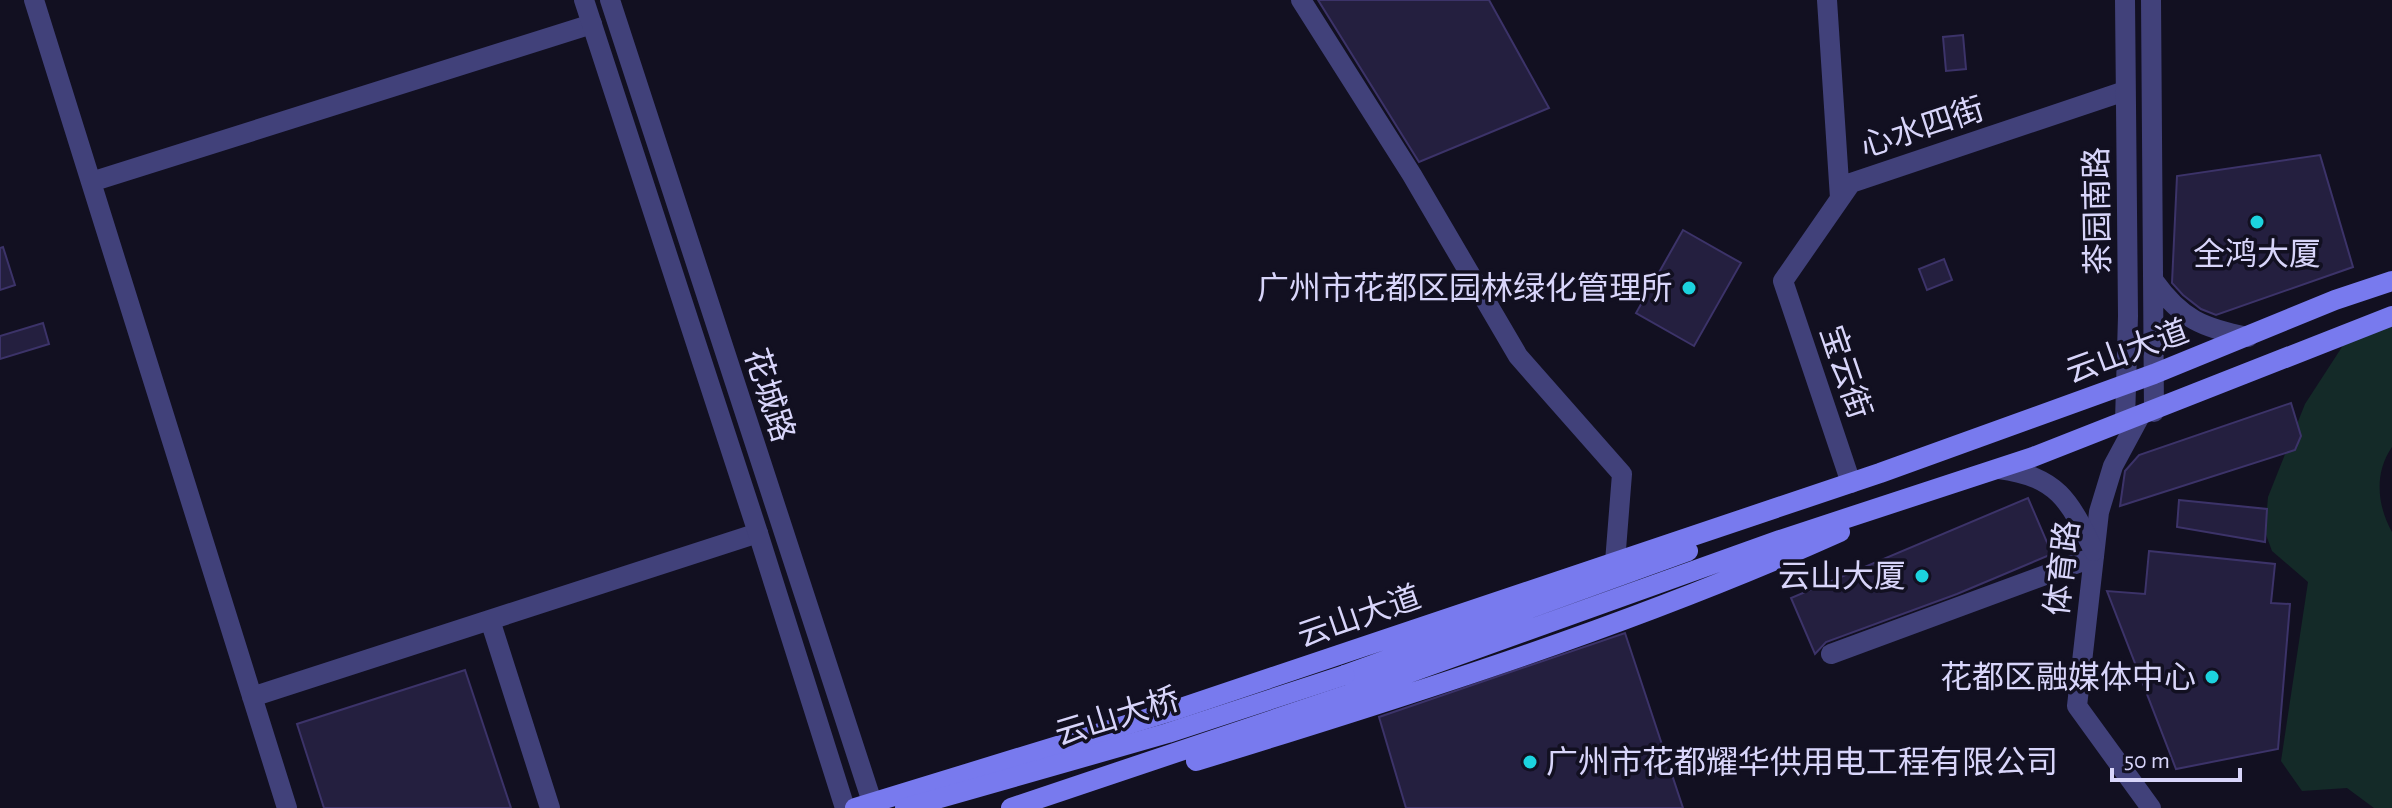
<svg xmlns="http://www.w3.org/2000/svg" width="2392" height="808" viewBox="0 0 2392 808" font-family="'Alegreya Sans','Noto Sans SC',sans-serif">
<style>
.green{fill:#142a28}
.building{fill:#241f3f;stroke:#3c3369;stroke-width:2}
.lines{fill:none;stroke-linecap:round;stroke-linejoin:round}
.minor{stroke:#41417a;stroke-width:20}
.tertiary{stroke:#41417a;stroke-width:20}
.secondary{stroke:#787aee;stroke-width:20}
.secondary-bridge{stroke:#787aee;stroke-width:20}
.poi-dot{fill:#1cd3df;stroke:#121021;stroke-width:3}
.labels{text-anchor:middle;stroke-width:7;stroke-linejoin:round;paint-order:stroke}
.street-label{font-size:32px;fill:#d8d5fa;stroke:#121021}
.poi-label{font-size:32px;fill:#d8d5fa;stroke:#121021;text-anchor:end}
</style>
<rect width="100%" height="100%" fill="#121021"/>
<path class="green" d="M2392 316V447C2374 473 2377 505 2392 532V808H2374L2347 788 2302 791 2281 761 2308 582 2272 551 2265 532 2268 497 2305 404 2353 330Z"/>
<path class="building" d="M1318 0H1489L1549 108 1419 162Z
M1963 35 1966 69 1946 71 1943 37Z
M2320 155 2353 267 2216 315 2201 309 2183 295 2172 283 2177 176Z
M1683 230 1741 263 1694 346 1636 313Z
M3 247 15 285 0 290V248Z
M1944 259 1952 280 1927 290 1919 269Z
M43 323 49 344 0 359V336Z
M2291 403 2301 436 2295 450 2120 506 2125 471 2139 455Z
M2028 498 2052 554 1957 594 1826 642 1815 654 1791 598Z
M2179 500 2267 509 2265 542 2177 527Z
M2149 551 2275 564 2271 603 2290 604 2278 749 2176 769 2107 591 2145 594Z
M1625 633 1683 808H1406L1379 717Z
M465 670 511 808H324L297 724Z"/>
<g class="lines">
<path class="minor" d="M34 0 287 808
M1301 0 1412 175 1518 356 1622 474 1615 562
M1827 0 1840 198
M91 182 592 24
M2140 416 2113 466 2099 512 2077 706 2151 808
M1851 483 1783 281 1851 183 2125 91
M490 620 550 808
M1831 654 2094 557
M252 697 758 533"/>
<path class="tertiary" d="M584 0 758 533 845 808
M610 0 874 808
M2125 0 2128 316 2125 421
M2151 0 2154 412
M2154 281C2181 319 2203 328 2248 337
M1999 469C2058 477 2069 500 2094 551"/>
<path class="secondary" d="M1345 675 1688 551
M1196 761C1414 694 1633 625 1840 532
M855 808 1175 710 1880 473 2154 374 2335 300 2392 281
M1011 808 1350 694 1780 540 2033 457 2392 316"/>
<path class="secondary-bridge" d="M905 808 1168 733 1345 675"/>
</g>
<g class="poi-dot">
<circle cx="2257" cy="222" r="8"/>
<circle cx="1689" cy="288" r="8"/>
<circle cx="1922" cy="576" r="8"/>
<circle cx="2212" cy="677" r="8"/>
<circle cx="1530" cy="762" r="8"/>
</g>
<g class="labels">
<g class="street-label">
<text transform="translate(1922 127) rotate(-18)" y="11">心水四街</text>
<text transform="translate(2097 211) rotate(-91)" y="11">茶园南路</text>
<text transform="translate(2127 351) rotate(-20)" y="11">云山大道</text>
<text transform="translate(1846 372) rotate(71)" y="11">宝云街</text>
<text transform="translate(770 395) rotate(72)" y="11">花城路</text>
<text transform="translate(2062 568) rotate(-83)" y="11">体育路</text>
<text transform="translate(1359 616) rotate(-19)" y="11">云山大道</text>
<text transform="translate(1117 716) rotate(-17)" y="11">云山大桥</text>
</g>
<g class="poi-label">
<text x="2257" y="265" text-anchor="middle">全鸿大厦</text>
<text x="1673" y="299">广州市花都区园林绿化管理所</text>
<text x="1906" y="587">云山大厦</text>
<text x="2196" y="688">花都区融媒体中心</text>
<text x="1546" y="773" text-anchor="start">广州市花都耀华供用电工程有限公司</text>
</g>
</g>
<path d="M2112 768v12h128v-12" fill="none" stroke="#d8d5fa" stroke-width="4"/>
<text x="2124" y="768" font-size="24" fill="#d8d5fa" stroke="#121021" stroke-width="6" paint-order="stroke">50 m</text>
</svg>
